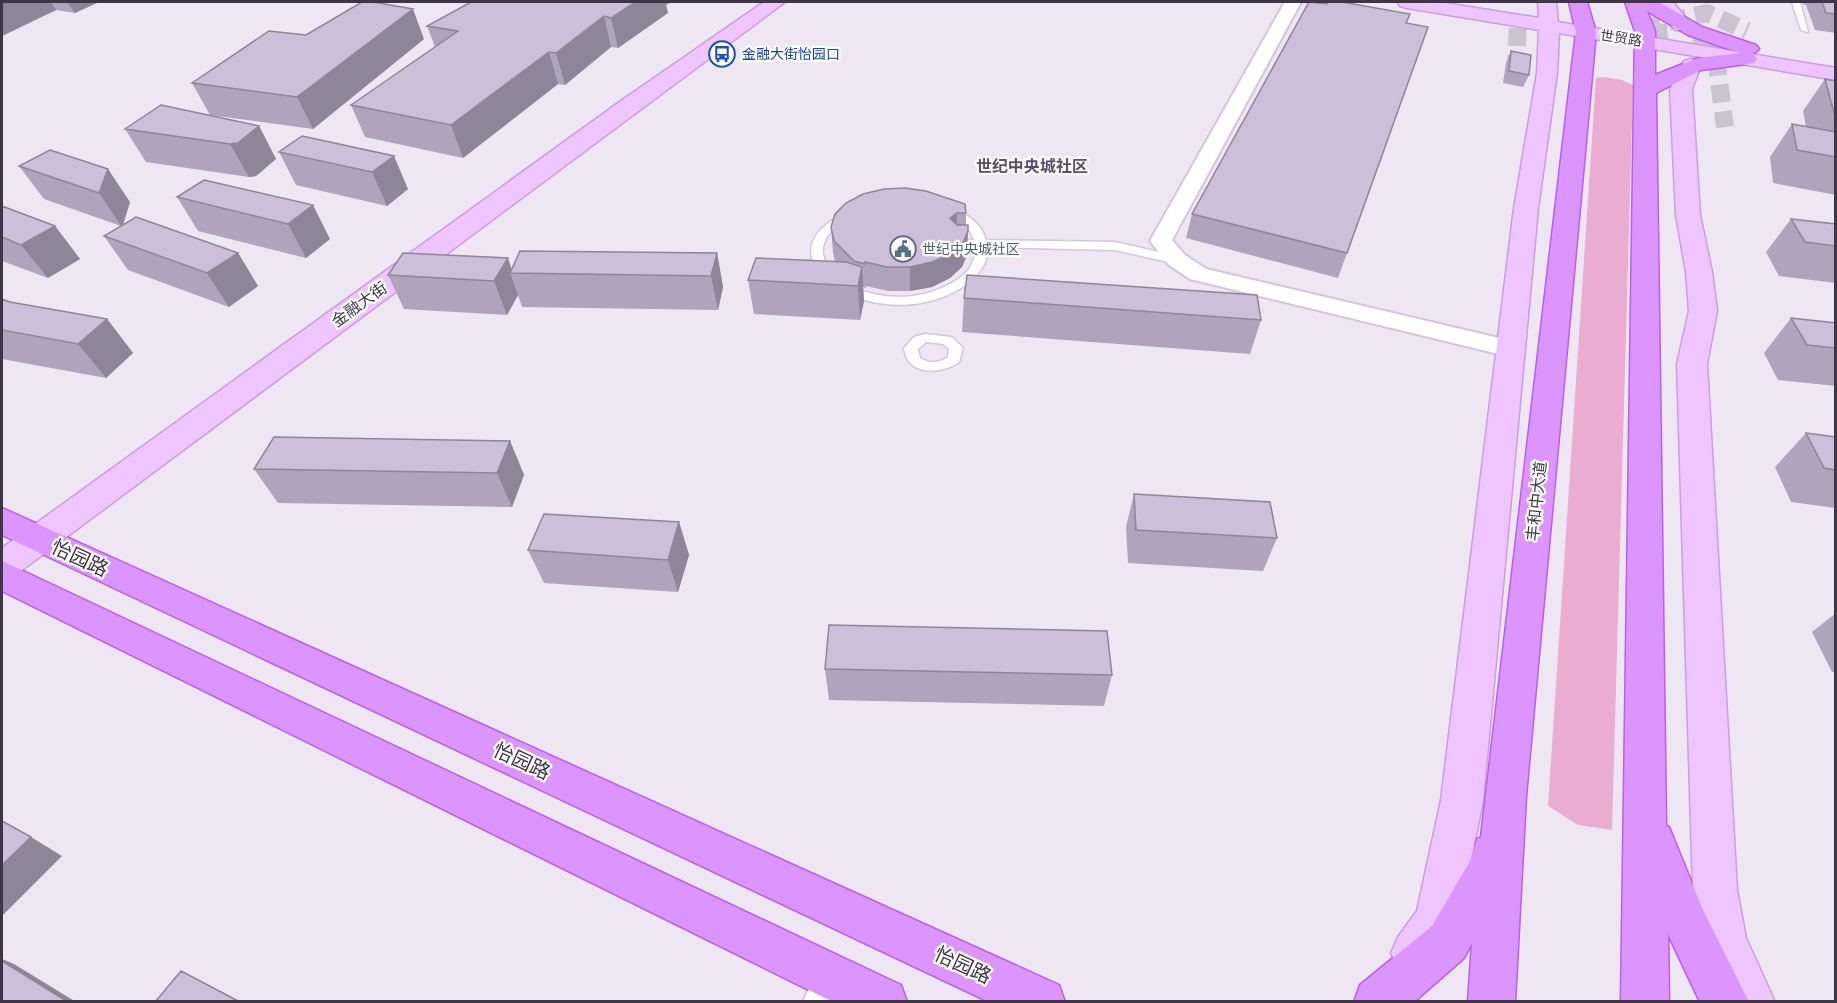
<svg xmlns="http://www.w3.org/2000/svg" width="1837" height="1003" viewBox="0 0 1837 1003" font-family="'IBM Plex Sans','Noto Sans SC',sans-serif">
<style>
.green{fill:#eaadd1}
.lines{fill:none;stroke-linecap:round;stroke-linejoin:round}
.street-tunnel{stroke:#ccc3d1;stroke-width:18;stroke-dasharray:18 9;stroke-linecap:butt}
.lane-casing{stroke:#d5c5de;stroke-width:3}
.street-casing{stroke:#d5c5de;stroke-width:4}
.secondary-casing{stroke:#cd9ce2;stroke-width:3}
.primary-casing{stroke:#ba5fe9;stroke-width:3}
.lane{fill:#fff;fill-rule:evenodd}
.street{fill:#fff;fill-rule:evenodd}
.secondary{fill:#efc5ff;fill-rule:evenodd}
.primary{fill:#dc94ff;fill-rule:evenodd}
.wall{fill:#b0a3bb}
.shaded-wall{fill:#908598}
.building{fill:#cdbed9;stroke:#908598;stroke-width:1.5}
.labels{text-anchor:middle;stroke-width:4.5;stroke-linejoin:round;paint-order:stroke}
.far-street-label{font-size:14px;fill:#3f3547;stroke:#fff}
.far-transit-label{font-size:14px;fill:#164399;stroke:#fff;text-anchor:start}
.far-service-label{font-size:14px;fill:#4e5e75;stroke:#fff;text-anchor:start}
.far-quarter-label{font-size:16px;font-weight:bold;fill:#5d4c6a;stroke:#fff}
.street-label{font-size:16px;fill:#3f3547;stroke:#fff}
.near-street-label{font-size:20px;fill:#3f3547;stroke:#fff}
</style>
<rect width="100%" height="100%" fill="#efe6f4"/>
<path class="green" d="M1603 77 1622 80 1633 85 1612 830 1578 825 1548 806 1596 78Z"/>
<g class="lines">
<path class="street-tunnel" d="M1659 40 1658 24 1707 13 1747 31
M1692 46 1706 48 1717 66 1725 127
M1516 73 1518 17"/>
<g class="lane-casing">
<path id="lane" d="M1792 2H1800L1808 32 1801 30Z
M891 200C921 201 977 204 986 240L1115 242 1181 257 1183 260 1177 264 1115 250 988 247C987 269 973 282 954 292 856 342 724 232 891 200ZM891 206C915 207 967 211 974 240L957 239 951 243 957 247H976C975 266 965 277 948 285 861 330 748 234 891 206Z
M925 334 952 337 963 348 959 362C940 375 907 376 904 348L914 337ZM926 342 943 344 949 349 948 357C939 363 929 364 920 358L918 349Z"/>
</g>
<g class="street-casing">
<path id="street" d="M1285 2H1301L1172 240 1185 255 1206 269 1520 343 1523 349 1520 355 1511 357 1190 279 1169 265 1150 241Z
M834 957 848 963 854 977 844 1002H803L820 963Z"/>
</g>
<g class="secondary-casing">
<path id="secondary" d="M764 2H785L14 576 2 580V548L618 103Z
M1398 2H1438L1539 18 1538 2H1556L1558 22 1836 68V80L1559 33 1557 73 1538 208 1483 800 1459 921C1450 944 1438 966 1414 976L1398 969 1391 953 1398 937 1417 911 1441 800 1514 208 1537 73 1539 30 1407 8 1400 6Z
M1655 2H1673L1692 26 1689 30H1675Z
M1691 59 1698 61 1701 65 1692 89 1700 215 1712 272 1717 311 1707 364 1737 890 1746 938 1775 1002H1728L1701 941 1693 890 1677 364 1689 311 1686 272 1676 215 1670 89 1684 61Z"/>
</g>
<g class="primary-casing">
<path id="primary" d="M1569 2H1587L1596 32 1526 796 1515 1002H1468L1472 943 1464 958 1414 1002H1354L1360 985 1432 926 1469 863 1477 839 1481 837 1576 32Z
M1625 2H1659L1702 27 1756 45 1759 49 1753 54 1757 59 1754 63 1701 70 1656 93 1666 826 1669 827 1702 908 1749 1002H1700L1668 934 1669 1002H1621L1635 31ZM1647 11 1688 35 1740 53 1698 58 1655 75V31Z
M2 508 1059 985 1065 1002H989L2 535Z
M2 561 901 985 907 1002H833L2 591Z"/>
</g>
<use href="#lane" class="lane"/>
<use href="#street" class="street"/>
<use href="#secondary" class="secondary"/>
<use href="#primary" class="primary"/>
</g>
<path class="wall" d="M2 2H99L75 13 56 10 2 36Z
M1802 2H1836V33L1815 30 1806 5 1803 4Z
M666 5 668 13 618 48 611 47 565 85 558 84 463 158 365 137 351 105 435 47 427 26Z
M1406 23 1347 253 1338 278 1186 238 1192 214Z
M306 35 424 39 313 129 210 115 192 83Z
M1511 51 1529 75 1523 87 1503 83 1506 63Z
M1825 79 1836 81V195L1773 183 1770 157 1792 124 1806 127 1803 111Z
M259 126 276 159 256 176 249 177 146 162 125 129Z
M302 136 408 189 387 206 296 185 279 152Z
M19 166 130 202 123 225 238 253 258 286 229 307 128 270 104 236 121 226 44 199Z
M204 180 330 239 306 258 198 231 177 197Z
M863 194 966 213V225L967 255 962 267 950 278 932 287 910 291H888L866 286V288L863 287 864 301 860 320 754 314 748 280 835 262 833 252 831 227Z
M2 206 55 226 80 259 48 278 2 261Z
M1791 219 1836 224V283L1779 276 1766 252Z
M717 253 723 287 718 310 522 307 518 295 507 315 404 309 388 275 512 269Z
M964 298 1261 320 1250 354 962 332Z
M2 299 10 302 107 319 133 353 106 378 2 359Z
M1791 318 1836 323V386L1778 380 1764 353Z
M1806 433 1836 437V508L1791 502 1775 467Z
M510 441 524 475 512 507 278 503 254 469Z
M1134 494 1277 538 1263 571 1128 563 1126 527Z
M679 522 689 555 678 592 544 583 528 550Z
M1836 613V672H1832L1812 632Z
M825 669 1112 675 1104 706 829 700Z"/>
<path class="shaded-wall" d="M2 2H51L56 10 2 36Z
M67 2H99L75 13Z
M635 2H671L666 5 668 13 618 48 611 18Z
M413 9 424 39 313 129 297 97Z
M604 16 611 47 565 85 556 53Z
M549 52 558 84 463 158 451 125Z
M259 126 276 159 256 176 249 177 230 144Z
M394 156 408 189 387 206 372 172Z
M108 169 130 202 122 227 99 193Z
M313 205 330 239 306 258 288 224Z
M957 213 956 237 950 218Z
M55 226 80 259 48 278 21 245Z
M968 231 967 255 962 267 950 278 932 287 910 291V267Z
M238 253 258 286 229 307 207 273Z
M717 253 723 287 718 310 711 276Z
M508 258 513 273H510L518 295 507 315 494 281Z
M862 267 864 301 860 320 858 286Z
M107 319 133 353 106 378 78 344Z
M510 441 524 475 512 507 497 473Z
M679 522 689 555 678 592 668 560Z
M31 837 62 856 2 916V865Z
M2 959 14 964 76 1002H68L2 961Z"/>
<path class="building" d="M362 2H373L413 9 297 97 192 83 269 31 306 35Z
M471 2H635L611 18 604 16 556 53 549 52 451 125 351 105 458 31 427 26Z
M1309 2 1327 4 1328 2H1342L1410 14 1406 23 1428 27 1347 253 1192 214Z
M1822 2H1836V14L1826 13Z
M1511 51 1531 55 1529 75 1509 71Z
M1825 79 1836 81V120Z
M161 105 259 126 238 143 230 144 125 129Z
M1792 124 1836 132V157L1797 150Z
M302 136 394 156 372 172 279 152Z
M50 150 108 169 99 193 19 166Z
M204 180 313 205 288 224 177 197Z
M905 188 926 191 965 204 966 213H957L950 218 957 225H968V231L963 243 951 254 932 262 910 267H887L865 262V264L854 261 834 241 831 227 835 214 846 203 863 194 884 189Z
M2 206 55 226 21 245 2 237Z
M136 217 238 253 207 273 104 236Z
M1791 219 1836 224V246L1805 242Z
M520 251 717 253 711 276 510 273Z
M403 253 508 258 494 281 388 275Z
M756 258 846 262 862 267 858 286 748 280Z
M967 275 1257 295 1261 320 964 298Z
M2 299 10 302 107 319 78 344 2 330Z
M1791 318 1836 323V348L1807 345Z
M1806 433 1836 437V470L1824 468Z
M274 437 510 441 497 473 254 469Z
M1134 494 1270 502 1277 538 1136 530Z
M544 514 679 522 668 560 528 550Z
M829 625 1107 631 1112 675 825 669Z
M2 821 31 837 2 865Z
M2 961 68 1002H2Z
M181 971 240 1002H155Z"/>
<defs>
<g id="bus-ring" transform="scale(1.35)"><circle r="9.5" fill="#fff" stroke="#1a4fb4" stroke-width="1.5"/><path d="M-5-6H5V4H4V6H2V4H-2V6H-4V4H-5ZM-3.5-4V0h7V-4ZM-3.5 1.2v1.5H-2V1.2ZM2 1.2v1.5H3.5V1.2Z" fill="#1a4fb4"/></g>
<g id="civic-ring" transform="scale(1.35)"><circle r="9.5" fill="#fff" stroke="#5c6f8a" stroke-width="1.5"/><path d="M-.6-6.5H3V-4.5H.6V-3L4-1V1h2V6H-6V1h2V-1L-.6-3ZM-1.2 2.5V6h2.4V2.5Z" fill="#5c6f8a"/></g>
</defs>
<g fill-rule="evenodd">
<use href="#bus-ring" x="722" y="54"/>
<use href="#civic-ring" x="903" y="249"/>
</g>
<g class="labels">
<g class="far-street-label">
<text transform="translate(1621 38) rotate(9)" y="5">世贸路</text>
</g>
<g class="far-transit-label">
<text x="742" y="59">金融大街怡园口</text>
</g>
<g class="far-service-label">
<text x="922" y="254">世纪中央城社区</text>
</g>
<g class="far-quarter-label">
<text x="1032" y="172">世纪中央城社区</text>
</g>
<g class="street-label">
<text transform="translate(359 304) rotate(-36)" y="6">金融大街</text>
<text transform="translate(1536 501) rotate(-84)" y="6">丰和中大道</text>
</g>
<g class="near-street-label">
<text transform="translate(80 558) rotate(25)" y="7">怡园路</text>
<text transform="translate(522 761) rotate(25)" y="7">怡园路</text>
<text transform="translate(963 965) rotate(25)" y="7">怡园路</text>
</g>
</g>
<rect width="1837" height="1003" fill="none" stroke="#3f3547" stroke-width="6"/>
</svg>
